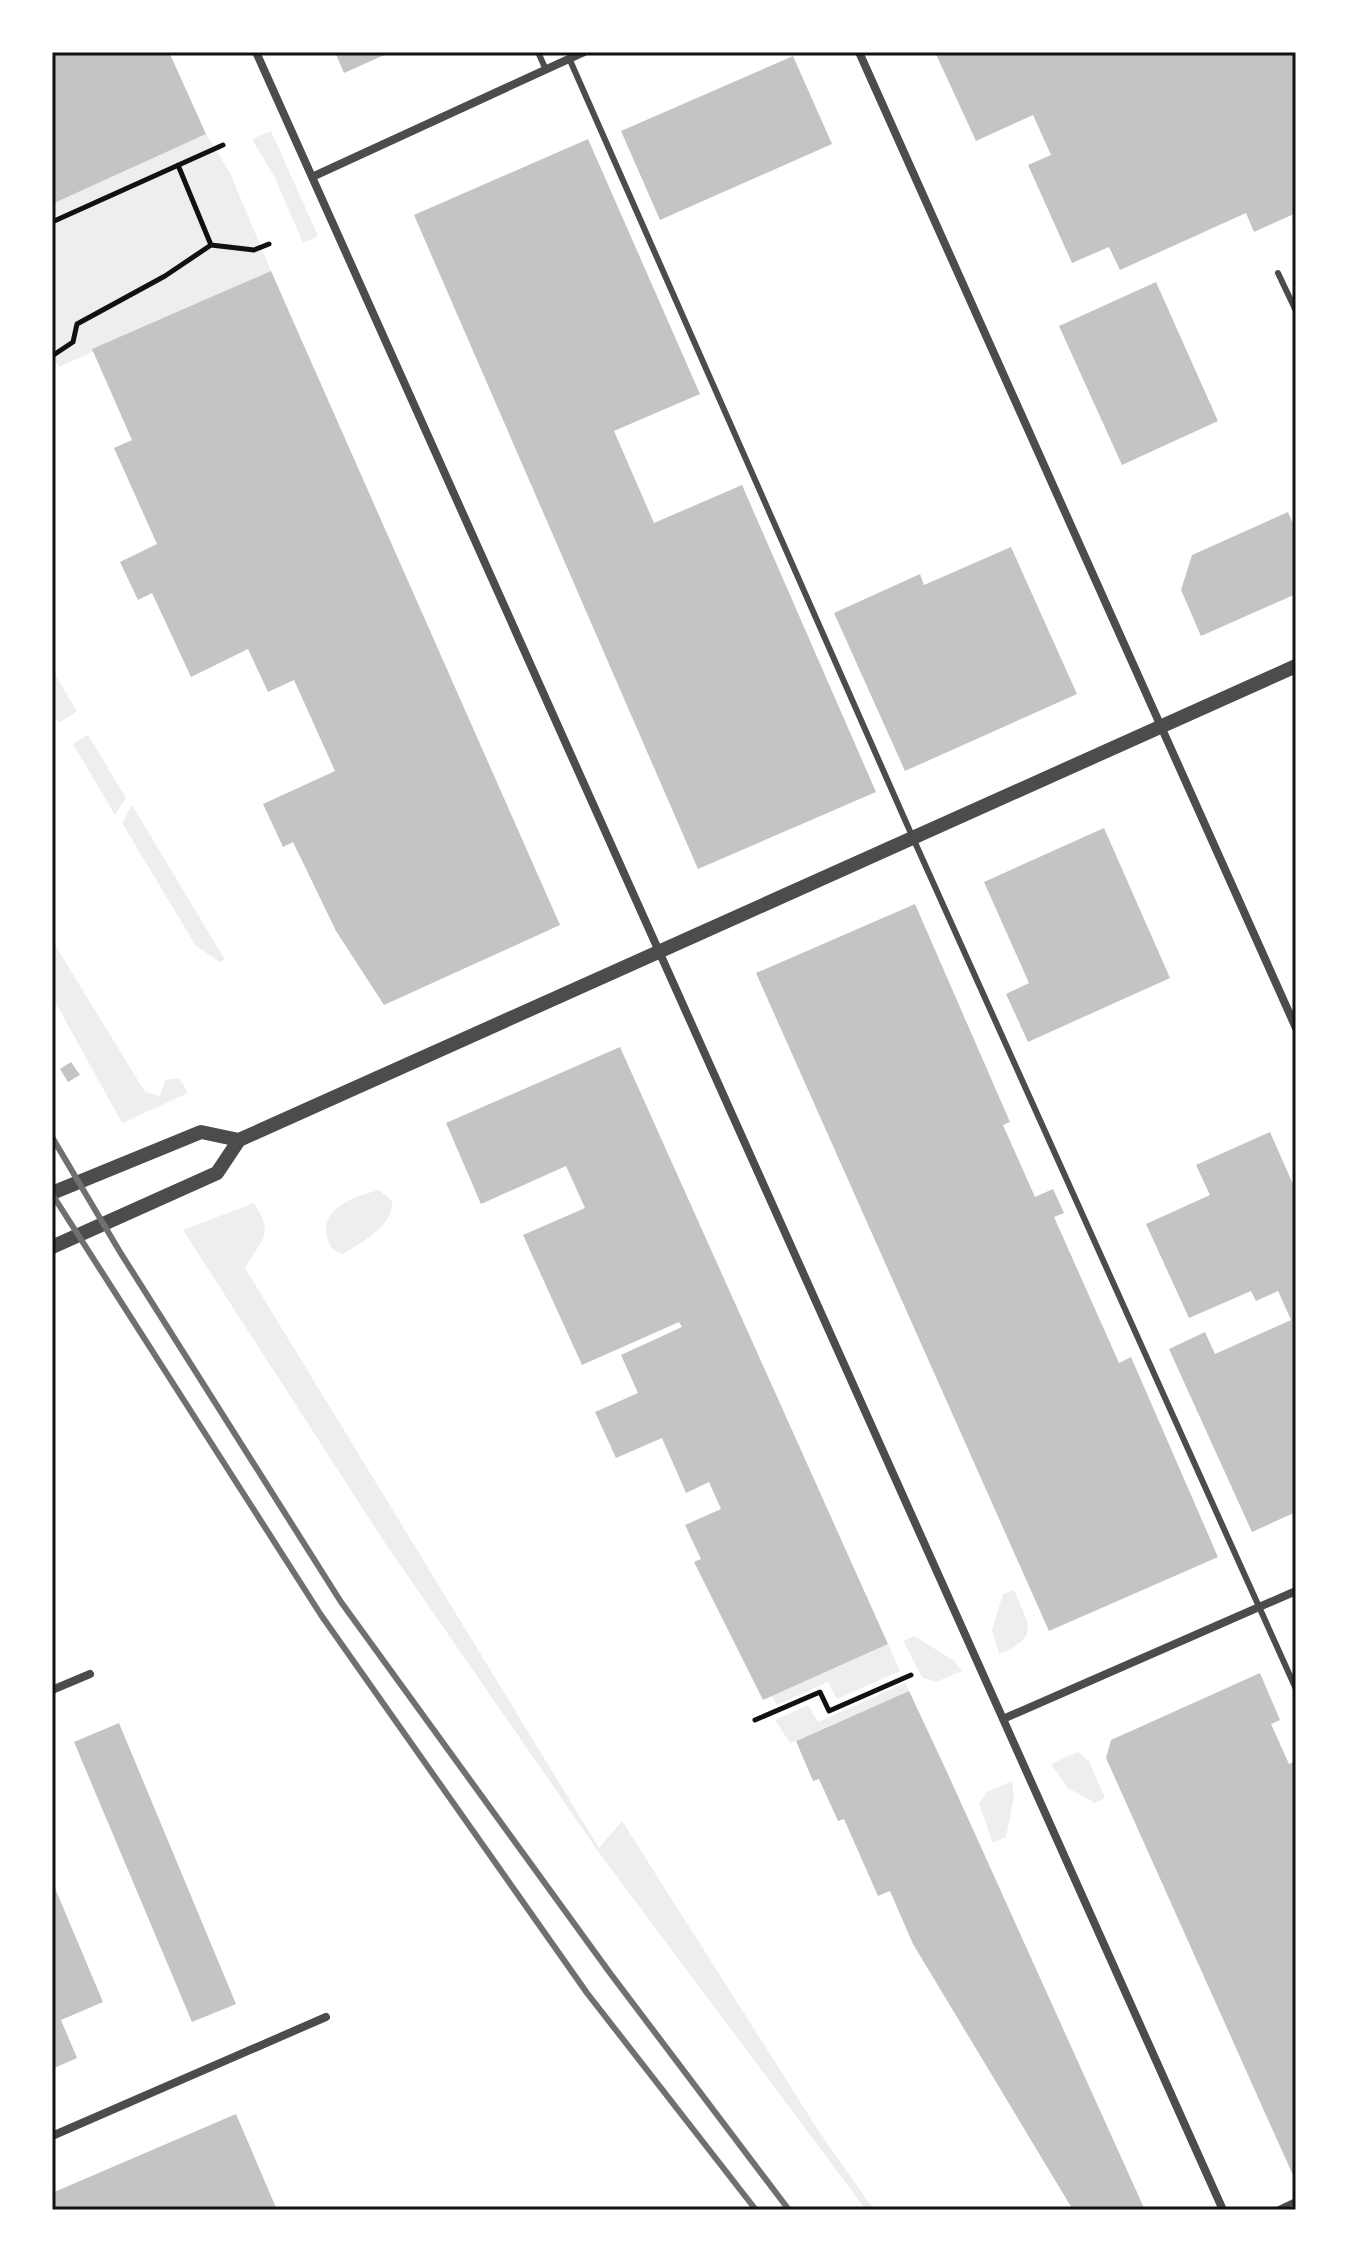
<svg xmlns="http://www.w3.org/2000/svg" width="1348" height="2262" viewBox="0 0 1348 2262" font-family="Inter,sans-serif">
<style>
.green{fill:#eee}
.building{fill:#c4c4c4}
.lines{fill:none;stroke-linecap:round;stroke-linejoin:round}
.path{stroke:#111;stroke-width:5}
.service{stroke:#4c4c4c;stroke-width:6}
.minor{stroke:#4c4c4c;stroke-width:8}
.tertiary{stroke:#4c4c4c;stroke-width:14}
.rail{stroke:#707070;stroke-width:6}
.neatline{fill:none;stroke:#111;stroke-width:3}
</style>
<rect width="100%" height="100%" fill="#fff"/>
<path class="green" d="M271 131 318 236 303 243 275 178 252 139Z
M206 134 230 173 271 271 59 367 52 356V204Z
M52 670 77 711 59 723 52 712Z
M88 735 126 798 115 815 73 744Z
M132 805 225 960 220 962 196 946 122 823Z
M52 940 145 1092 160 1096 165 1080 179 1078 188 1093 122 1123 52 996Z
M379 1190 392 1201C394 1226 361 1242 343 1254 333 1252 329 1246 327 1237 320 1207 357 1196 379 1190Z
M254 1203C275 1235 262 1238 245 1268L599 1848 622 1821 820 2133 874 2210H866L600 1854 383 1540 183 1230Z
M1014 1590C1029 1626 1041 1636 999 1654L992 1630 1003 1594Z
M914 1636 953 1660 962 1671 936 1682 922 1677 903 1641Z
M888 1644 900 1671 837 1699 828 1682 777 1705 772 1696Z
M905 1683 909 1691 790 1743 775 1720 808 1705 818 1722Z
M1078 1752 1089 1761 1105 1798 1095 1803 1068 1788 1051 1764Z
M1012 1781 1014 1797 1006 1837 993 1843 979 1804 987 1792Z"/>
<path class="building" d="M52 52H169L206 134 52 204Z
M335 52H391L344 73Z
M935 52H1296V213L1254 232 1246 213 1120 270 1109 247 1072 263 1028 165 1051 155 1033 115 976 141Z
M793 56 832 144 660 220 621 131Z
M588 139 700 394 614 431 654 523 742 485 876 792 698 869 414 215Z
M271 271 560 925 384 1005 336 931 293 842 283 847 263 804 335 771 294 680 268 692 248 649 191 677 152 593 138 600 120 562 157 544 114 448 132 440 92 349Z
M1156 282 1218 421 1122 465 1059 326Z
M1288 512 1296 530V594L1201 636 1181 590 1192 555Z
M1011 547 1077 694 905 771 834 613 920 574 924 585Z
M1104 828 1170 978 1028 1042 1006 994 1029 983 984 882Z
M915 904 1010 1122 1003 1125 1035 1197 1053 1189 1064 1213 1054 1217 1119 1363 1131 1357 1218 1557 1049 1631 756 973Z
M620 1047 888 1644 763 1700 694 1562 701 1559 685 1525 721 1509 709 1482 686 1493 662 1438 616 1458 595 1412 638 1393 621 1355 682 1327 679 1322 582 1365 523 1235 585 1208 566 1166 481 1204 446 1123Z
M71 1062 80 1075 68 1082 60 1069Z
M1270 1132 1296 1191V1512L1252 1532 1169 1349 1205 1332 1215 1354 1291 1320 1278 1291 1256 1301 1251 1291 1189 1318 1146 1224 1210 1195 1196 1165Z
M1260 1673 1280 1720 1271 1724 1289 1764 1296 1761V2182L1106 1758 1111 1740Z
M909 1691 947 1772 1145 2210H1073L913 1944 890 1891 878 1896 844 1819 838 1821 819 1779 813 1781 796 1741Z
M119 1723 236 2004 192 2022 74 1742Z
M52 1881 103 2002 61 2020 77 2058 52 2069Z
M236 2114 277 2210H52V2193Z"/>
<g class="lines">
<path class="path" d="M178 165 211 245
M52 222 223 145
M52 356 73 342 77 324 165 276 211 245 254 250 269 244
M755 1720 820 1692 829 1711 911 1675"/>
<path class="service" d="M538 52 546 70
M569 58 913 838 1296 1689
M1278 273 1296 311
M1277 2210 1296 2201"/>
<path class="minor" d="M256 52 1223 2210
M859 52 1296 1028
M312 177 584 52
M52 1690 90 1674
M1003 1719 1296 1591
M52 2136 326 2017"/>
<path class="tertiary" d="M52 1193 201 1132 239 1140
M52 1247 217 1173 239 1140 1296 666"/>
<path class="rail" d="M52 1137 120 1252 341 1602 610 1973 789 2210
M52 1194 321 1615 587 1993 756 2210"/>
</g>
<rect width="1348" height="2262" fill="none" stroke="#ffffff" stroke-width="108"/>
<rect x="54" y="54" width="1240" height="2154" class="neatline"/>
</svg>
